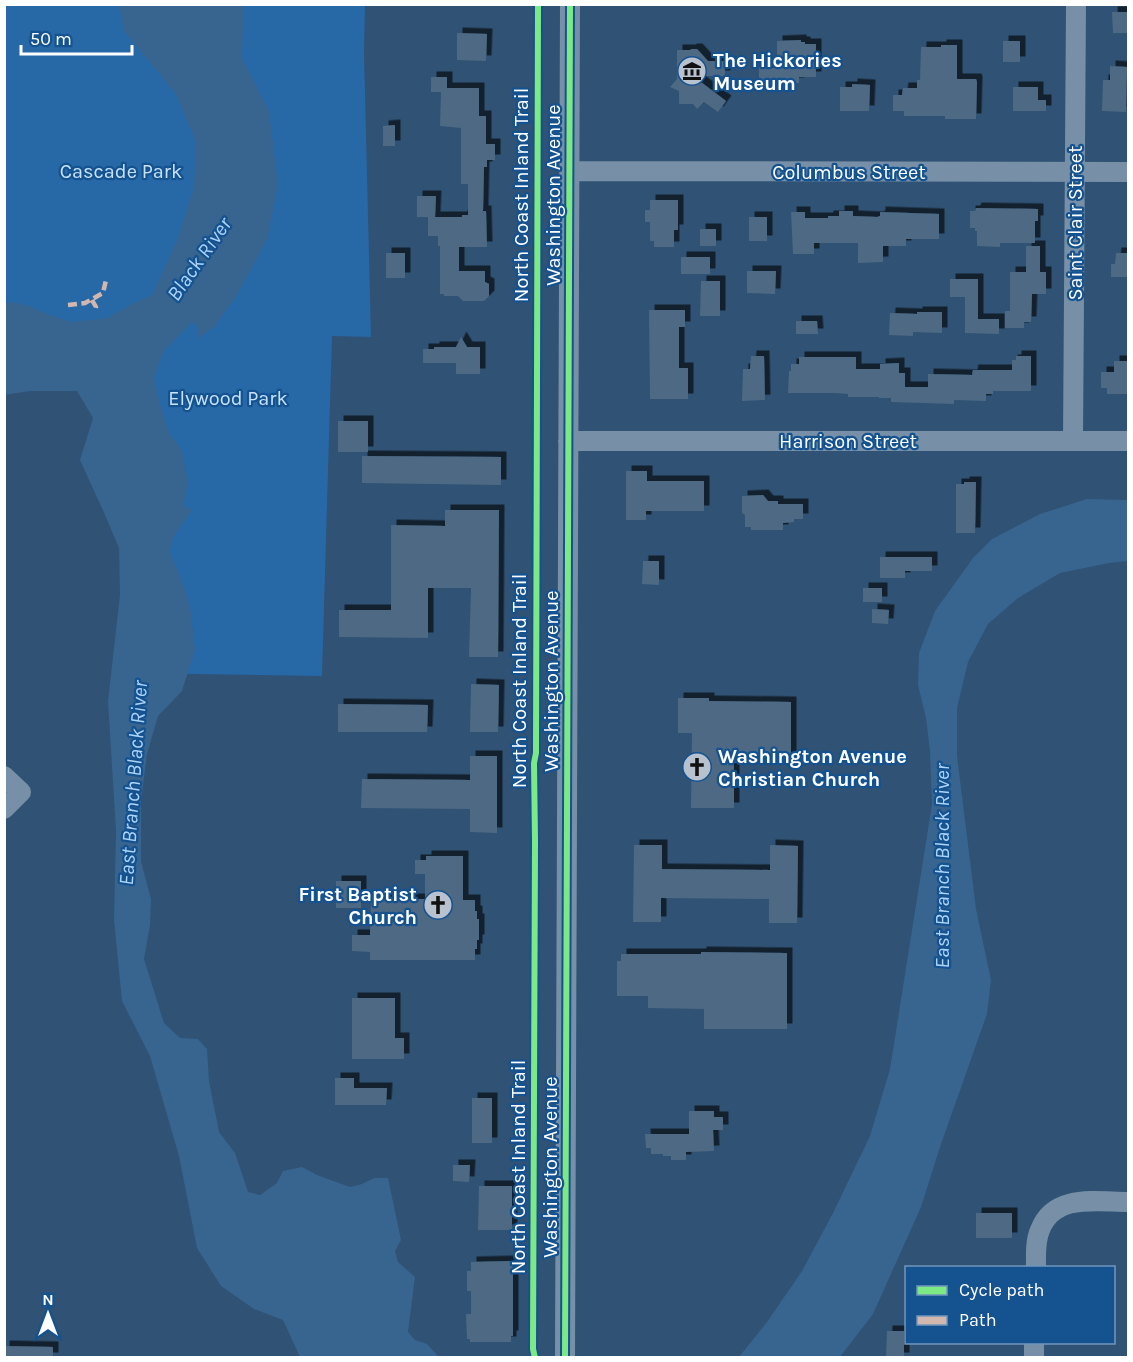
<svg xmlns="http://www.w3.org/2000/svg" width="1133" height="1362" viewBox="0 0 1133 1362" font-family="Karla,sans-serif">
<style>
.green{fill:#2768a7}
.water{fill:#386490}
.building{fill:#4d6984;filter:url(#shadow)}
.lines{fill:none;stroke-linecap:round;stroke-linejoin:round}
.minor{stroke:#7790a7;stroke-width:20}
.quiet{stroke:#d1b7ad;stroke-width:4.5;stroke-dasharray:9 4.5;stroke-linecap:butt}
.cycleway-casing{stroke:#145290;stroke-width:10}
.cycleway{stroke:#7ce984;stroke-width:6}
.labels{text-anchor:middle;stroke-width:4.5;stroke-linejoin:round;paint-order:stroke}
.poi-label{font-size:20px;font-weight:bold;fill:#fff;stroke:#145290;text-anchor:start}
.park-label{font-size:20px;fill:#c7e2fc;stroke:#145290}
.street-label{font-size:20px;fill:#fff;stroke:#145290}
.water-label{font-size:21px;font-style:italic;fill:#acd3f8;stroke:#145290}
</style>
<defs>
<filter id="shadow"><feDropShadow dx="5.5" dy="-5.5" stdDeviation="0" flood-color="#0009"/></filter>
</defs>
<rect width="100%" height="100%" fill="#305274"/>
<path class="green" d="M4 5H365L364 53 371 337 332 336 322 676 140 673 116 358 5 354Z"/>
<path class="water" d="M119 5H244L242 58 269 111 278 185 267 240 235 298 215 326 198 338 197 326 192 322 163 352 154 378 160 405 169 433 182 451 188 482 183 506 192 510 175 534 169 551 179 573 190 606 195 650 182 691 158 716 147 754 141 801V861L151 899 150 925 144 959 164 1023 180 1038 198 1039 207 1049 209 1081 219 1132 235 1153 248 1192 260 1195 277 1183 283 1171 302 1167 317 1175 350 1187 362 1184 374 1178H388L401 1240 395 1251 398 1262 415 1277 408 1332 415 1340 427 1344 439 1357H300L283 1320 254 1309 221 1286 197 1248 179 1156 150 1056 122 1001 114 920 116 831 108 701 120 595 119 548 105 515 80 460 93 418 77 391H30L4 395 5 304 12 302 29 306 49 315 72 322 107 318 132 304 152 295 178 238 194 187 196 142 176 94 124 31Z
M1087 499 1128 500V561L1109 563 1060 573 1018 598 988 624 968 662 957 708V756L976 909 991 980 987 1014 940 1147 921 1207 873 1314 840 1357H739L767 1322 802 1271 833 1213 870 1136 890 1069 932 804 930 751 926 718 918 685 919 653 935 611 973 558 992 539 1040 514Z"/>
<path class="building" d="M1112 12H1128V33H1113Z
M457 33 487 34 486 61 457 60Z
M801 40V42H805V44H816V77H799V83H775V86H759V67L777 68V41Z
M1003 41H1020V62H1003Z
M941 45H957V79H976L977 82 976 119H945V116H904V111H893V95H902L903 88H917V80H920L921 47H941Z
M692 49H697L708 61H725V76H693L726 101 718 112 704 102 697 109 693 104H679V91L670 87 677 79V50H690Z
M1110 66 1127 67 1126 112 1102 111 1103 80H1110Z
M431 77H447V88H479V116H486V144H495V160H487V167H484L483 211H486L487 247H459V271H485V282L489 284V296L484 301H463L458 296H444V294H440V246H438V236H428V217H462V215H468V184H461V128L440 126 441 92H431Z
M852 84 870 85 869 111H840V87H852Z
M1013 87H1038V100H1046V111H1013Z
M395 125V146H383V126Z
M417 196H436L435 217H417Z
M650 200H678V230H674V247H654V241H650V222H645V210H650Z
M976 208 1038 209V221H1035V243H1000V247L977 246V231H975V228H970V211H975Z
M839 211H853V216L877 217 880 216V212L939 214V239H906V246H883V262L858 263V243H814V254H793L791 212H805V218H828V216H839Z
M749 217H767V241H749Z
M700 229H716V246H700Z
M1026 246H1040V272H1046V294H1032L1031 322H1024V328H1005V311H1010V272H1026Z
M386 253H405V278H386Z
M1116 253H1128V277H1111V264H1115Z
M681 257H710V274H681Z
M747 271H776L775 294 747 293Z
M950 279H978V319H999V334L965 333V297H950Z
M701 281H720V316H700Z
M649 310H685V327H679V368H688V399H650Z
M917 312H942V333L913 332V336L889 335 890 313 917 314Z
M796 321H817L818 334H796Z
M461 337 467 347H480V374H456V363H423V349H434V347H456Z
M751 356H764L765 400 742 401 743 369H750Z
M1016 356H1031V391H993V394H986V401L954 400V404L891 402V398H879V397H848V394L836 393H788L789 371H791V364H799V357H856V369H880V364L899 363V373H905V387H928V374L972 375 973 370H1012V360H1016Z
M1114 361H1128L1127 394H1107V388H1101V372H1114Z
M338 421H368V452H338Z
M362 456 501 457V485L362 483Z
M626 471H647V481H704V511H646V520H626Z
M964 482H976L975 533H956V484H964Z
M763 495 768 501H778V504H803V519H794V522L783 523V530H751V527H745V515L742 513V496Z
M445 510H499L498 657H469L471 588H428V638L339 637V610H391V525L445 526Z
M880 557H932V571H905V578H880Z
M643 561H659V585L642 584Z
M863 588H882V602H863Z
M872 609 889 610 888 624 872 623Z
M471 684 499 685 498 732H470Z
M678 698H709V701L791 702V763H734V808H691L692 733H678Z
M338 704 428 705 427 732H338Z
M470 756H497V833L470 832V809L361 808 362 779 470 780Z
M634 845H662V869L770 870V845L798 846 797 923H769V899L661 898V922H633Z
M426 856H463V900H475V911H477V919H479V940H477V949H475V960H370V952L352 951V935H370L371 899H425V874H415V860H426Z
M336 881H361V908H336Z
M701 952 787 953V1029H704V1009L648 1008V996H617V961H621V954H701Z
M352 998H395V1038H404V1059H352Z
M335 1078H354V1088H387L386 1105H335Z
M472 1098H492V1143H472Z
M689 1111H714V1117H723V1130H713L714 1151 686 1152V1160H671V1156H663V1154H651V1148H646L645 1134H689Z
M453 1165H470L469 1182 453 1181Z
M479 1186H512V1230H478Z
M976 1213H1012V1238H976Z
M513 1261V1336H511V1342H470V1339H467L466 1314H471V1291H467V1271H471V1262Z
M887 1331H904V1358H886Z
M4 1346 53 1347V1358H4Z"/>
<g class="lines">
<path class="minor" d="M569 171 1128 172
M568 441H1128
M1073 441 1076 4
M4 776 21 792 4 809
M1036 1268C1036 1255 1035 1241 1040 1230 1054 1193 1097 1202 1128 1202
M565 1358 570 4
M1034 1358V1342"/>
<path class="quiet" d="M92 300 96 307 95 311
M68 305 85 303 103 293 106 280"/>
<g class="cycleway-casing">
<path id="cycleway" d="M535 1358 533 1349 535 841 534 763 536 753 538 4
M565 1358 570 4"/>
</g>
<use href="#cycleway" class="cycleway"/>
</g>
<defs>
<g id="museum-disc" transform="scale(1.5)"><circle r="9.5" fill="#b7c2ce" stroke="#145290"/><path d="M0-6L6-3V-2H-6V-3ZM-5-1h2V3h-2ZM-1-1h2V3h-2ZM3-1h2V3H3ZM-6 4H6V6H-6Z" fill="#111"/></g>
<g id="church-disc" transform="scale(1.5)"><circle r="9.5" fill="#b7c2ce" stroke="#145290"/><path d="M-1.2-6h2.4v3.5h3.3v2.4h-3.3V6h-2.4V-.1h-3.3v-2.4h3.3Z" fill="#111"/></g>
</defs>
<g fill-rule="evenodd">
<use href="#museum-disc" x="692" y="71"/>
<use href="#church-disc" x="697" y="767"/>
<use href="#church-disc" x="438" y="905"/>
</g>
<g class="labels">
<g class="poi-label">
<text x="713" y="67">The Hickories<tspan x="713" dy="23">Museum</tspan></text>
<text x="718" y="763">Washington Avenue<tspan x="718" dy="23">Christian Church</tspan></text>
<text x="417" y="901" text-anchor="end">First Baptist<tspan x="417" dy="23">Church</tspan></text>
</g>
<g class="park-label">
<text x="121" y="178">Cascade Park</text>
<text x="228" y="405">Elywood Park</text>
</g>
<g class="street-label">
<text x="849" y="179">Columbus Street</text>
<text transform="translate(521 195) rotate(-90)" y="7">North Coast Inland Trail</text>
<text transform="translate(553 195) rotate(-90)" y="7">Washington Avenue</text>
<text transform="translate(1075 223) rotate(-90)" y="7">Saint Clair Street</text>
<text x="848" y="448">Harrison Street</text>
<text transform="translate(519 681) rotate(-90)" y="7">North Coast Inland Trail</text>
<text transform="translate(551 681) rotate(-90)" y="7">Washington Avenue</text>
<text transform="translate(518 1167) rotate(-90)" y="7">North Coast Inland Trail</text>
<text transform="translate(550 1167) rotate(-90)" y="7">Washington Avenue</text>
</g>
<g class="water-label">
<text transform="translate(199 259) rotate(-55)" y="7">Black River</text>
<text transform="translate(133 783) rotate(-86)" y="7">East Branch Black River</text>
<text transform="translate(942 866) rotate(-90)" y="7">East Branch Black River</text>
</g>
</g>
<rect width="1133" height="1362" fill="none" stroke="#ffffff" stroke-width="12"/>
<rect x="905" y="1266" width="210" height="78" fill="#145290" stroke="#7297bc" stroke-width="1.5"/>
<rect x="917" y="1286" width="30" height="9" fill="#7ce984" stroke="#7297bc" stroke-width="1.5"/>
<text x="959" y="1296" font-size="18" fill="#ffffff">Cycle path</text>
<rect x="917" y="1316" width="30" height="9" fill="#d1b7ad" stroke="#7297bc" stroke-width="1.5"/>
<text x="959" y="1326" font-size="18" fill="#ffffff">Path</text>
<g transform="translate(48 1314)" stroke="#145290" stroke-width="4.5" paint-order="stroke">
<path d="M0-4.5L10 22L0 15L-10 22Z" fill="#ffffff"/>
<text y="-9" font-size="16" font-weight="bold" text-anchor="middle" fill="#ffffff">N</text>
</g>
<path d="M21 45v9h111v-9" fill="none" stroke="#ffffff" stroke-width="3"/>
<text x="30" y="45" font-size="18" fill="#ffffff" stroke="#145290" stroke-width="4.5" paint-order="stroke">50 m</text>
</svg>
